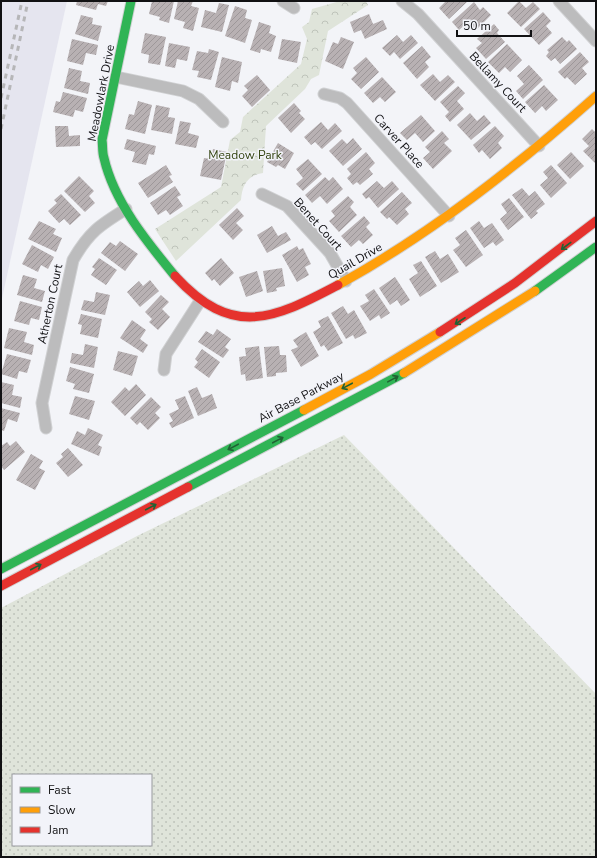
<svg xmlns="http://www.w3.org/2000/svg" width="597" height="858" viewBox="0 0 597 858" font-family="'Nunito Sans',sans-serif">
<style>
.built{fill:#e5e5ef}
.grass{fill:url(#grass-dots);fill-rule:evenodd}
.park{fill:url(#park-crowns)}
.building{fill:url(#building-hatch)}
.lines{fill:none;stroke-linecap:round;stroke-linejoin:round}
.street-casing{stroke:#d0d1d3;stroke-width:13}
.fast-casing{stroke:#d0d1d3;stroke-width:11}
.slow-casing{stroke:#d0d1d3;stroke-width:11}
.jam-casing{stroke:#d0d1d3;stroke-width:11}
.street{stroke:#bcbcbd;stroke-width:11}
.fast{stroke:#30b455;stroke-width:9}
.slow{stroke:#ff9f0a;stroke-width:9}
.jam{stroke:#e5322d;stroke-width:9}
.rail{stroke:#b6b6b8;stroke-width:3;stroke-dasharray:5 5;stroke-linecap:butt}
.oneway{stroke:#206234}
.labels{text-anchor:middle;stroke-width:3;stroke-linejoin:round;paint-order:stroke}
.street-label{font-size:12px;fill:#111113;stroke:#f2f3f9}
.park-label{font-size:12px;fill:#32430f;stroke:#f2f3f9}
</style>
<defs>
<pattern id="grass-dots" width="8" height="8" patternUnits="userSpaceOnUse"><rect width="8" height="8" fill="#dfe4da"/><path d="M2 2h.1M6 6h.1" fill="none" stroke="#bec3ba" stroke-width="1.8" stroke-linecap="round"/></pattern>
<pattern id="park-crowns" width="20" height="18" patternUnits="userSpaceOnUse"><rect width="20" height="18" fill="#dfe4da"/><path d="M2 6a3 3 0 1 1 6 0M12 15a3 3 0 1 1 6 0" fill="none" stroke="#bec3ba"/></pattern>
<pattern id="building-hatch" width="6" height="6" patternUnits="userSpaceOnUse"><rect width="6" height="6" fill="#b8b1b3"/><path d="M-1 1l2-2M0 6l6-6M5 7l2-2" fill="none" stroke="#9d9799"/></pattern>
</defs>
<rect width="100%" height="100%" fill="#f3f4f8"/>
<path class="built" d="M1 1H67L1 303Z"/>
<path class="grass" d="M344 435 596 694V857H1V608L137 536ZM13 775H151V845H13Z"/>
<path class="park" d="M340 1H366L368 5 328 31 319 75 311 79 305 89 266 126 263 173C247 175 242 186 241 200L176 261 155 229 221 187 230 140 240 132 243 117 301 64 307 39 302 27 309 22 312 9Z"/>
<path class="building" d="M77 1H108L106 6 98 4 96 10 76 5Z
M152 1H174L169 23 159 20 160 17 149 14Z
M178 1H193L191 6 199 8 193 31 183 28 185 22 174 19Z
M446 1H468L449 19 439 8Z
M519 1 526 8 533 2 540 9 521 27 507 13Z
M474 2 480 10 483 7 491 15 475 31 467 23 459 30 452 22Z
M219 3 229 5 222 32 201 27 205 10 216 13Z
M235 6 247 10 245 18 252 20 245 43 225 36Z
M543 12 551 21 546 26 552 33 539 45 524 29Z
M369 14 373 24 383 20 387 29 365 39 361 30 354 33 350 22Z
M81 15 93 18 92 24 102 26 98 41 75 34Z
M259 22 271 26 269 33 276 36 271 52 261 49 260 53 250 50Z
M494 24 499 30 497 33 505 42 486 59 476 48 482 43 477 39Z
M145 33 166 37 160 65 148 63 149 55 141 53Z
M397 35 403 42 411 35 418 43 400 59 394 52 390 56 382 48Z
M341 37 354 42 343 69 325 61 333 42 338 44Z
M562 37 567 42 569 40 577 49 560 64 555 58 551 61 546 56 549 52 547 50Z
M72 39 98 45 96 55 86 53 83 65 67 61Z
M282 39 301 42 297 63 278 59Z
M169 43 190 47 187 61 177 59 175 68 165 66Z
M507 44 522 60 510 72 505 67 499 73 488 62Z
M422 46 431 57 425 62 429 67 417 79 403 63Z
M209 49 219 52 211 80 197 77 199 71 192 70 197 51 208 53Z
M580 52 589 62 582 68 587 74 575 85 567 77 565 79 558 72Z
M222 57 242 62 238 83 232 81 230 91 215 87Z
M366 57 379 72 361 89 351 79 357 73 353 68Z
M529 65 543 80 523 99 516 91 524 84 517 76Z
M69 68 82 71 80 81 90 83 88 94 64 88Z
M433 74 440 82 448 75 455 82 435 101 420 85Z
M257 75 270 90 252 107 242 96 248 90 244 86Z
M382 77 396 92 385 102 380 97 373 103 364 93Z
M544 85 558 100 546 111 542 106 535 113 525 102Z
M458 86 465 93 457 101 464 109 450 122 445 116 449 112 440 102Z
M63 92 87 98 83 112 75 110 73 117 53 112 56 101 60 102Z
M138 101 152 105 145 134 125 129 129 114 134 115Z
M294 103 301 111 299 113 305 119 291 133 278 118Z
M156 105 170 108 168 117 175 118 172 134 151 130Z
M470 113 477 121 484 115 491 123 471 140 457 125Z
M421 115 435 131 423 142 415 133 407 140 400 133Z
M180 121 191 123 188 133 199 136 196 148 175 144Z
M321 122 328 130 335 123 342 131 322 149 315 142 311 145 304 137Z
M55 126H68L69 136 80 135V146L56 147Z
M495 126 504 136 498 143 502 148 490 159 482 150 479 153 473 145Z
M592 129 596 133V164L583 151 589 146 582 139Z
M442 131 449 139 444 143 452 151 433 169 423 158 430 152 425 147Z
M353 138 362 149 343 166 329 151 342 139 347 144Z
M127 139 156 146 154 155 149 154 146 165 132 162 135 152 124 149Z
M278 143 294 153 285 169 278 165 276 167 267 162Z
M213 149 227 152 221 180 200 176 204 158 211 159Z
M366 152 375 163 369 169 373 174 360 185 357 182 353 185 347 178 351 174 347 169Z
M571 152 584 166 570 179 557 165Z
M308 159 322 174 303 191 296 184 303 178 296 169Z
M166 165 172 175 169 176 173 182 148 198 138 183Z
M551 165 567 183 551 198 540 185 548 178 543 172Z
M79 176 94 191 89 196 95 203 85 212 64 191Z
M325 177 329 181 333 177 343 189 327 204 320 196 312 203 305 195Z
M377 181 384 188 392 181 399 189 378 208 369 197 366 199 362 194Z
M175 186 181 195 177 197 183 206 170 215 166 210 158 215 150 203Z
M522 188 529 196 535 191 545 204 536 211 538 213 531 219 512 195Z
M402 192 412 203 405 209 409 214 397 225 389 217 387 219 380 212Z
M61 194 81 215 70 225 64 219 59 223 48 211 57 203 54 200Z
M348 196 354 202 350 207 357 215 339 232 329 221 335 216 331 211Z
M509 198 524 217 508 230 500 219 507 213 501 204Z
M237 208 244 216 236 223 243 230 233 240 219 225Z
M364 216 370 223 366 227 373 235 363 244 359 240 351 247 341 236Z
M39 221 56 229 53 234 62 238 56 252 28 239Z
M479 221 484 228 492 223 504 240 496 246 493 242 484 248 470 228Z
M272 226 278 236 286 232 291 240 267 253 257 235Z
M466 230 483 255 466 267 453 250 460 245 455 238Z
M120 241 138 254 125 271 101 253 110 242 116 246Z
M32 245 54 257 48 269 41 265 38 272 22 264Z
M297 246 299 250 303 248 311 264 305 267 309 275 297 282 282 255Z
M435 251 440 259 448 254 459 272 441 283 425 257Z
M99 258 117 270 106 285 91 275 95 269 92 267Z
M221 258 234 273 220 286 214 279 212 281 205 273Z
M421 261 437 286 420 297 409 279 418 273 413 265Z
M282 268 285 286 276 288 277 291 267 293 263 271Z
M257 271 263 291 246 297 239 277Z
M23 275 37 279 34 288 45 291 42 302 17 295Z
M395 277 410 300 401 306 397 300 390 305 379 288Z
M150 280 159 291 140 307 127 292 139 281 143 286Z
M374 289 390 313 381 319 379 315 370 321 360 306 369 301 365 295Z
M96 292 110 295 105 315 81 310 84 300 94 302Z
M161 295 169 302 162 309 170 317 158 330 149 322 152 319 145 312Z
M20 301 42 307 39 320 31 318 29 325 14 321Z
M343 306 348 314 354 310 367 333 355 339 353 335 346 339 331 313Z
M81 314 102 319 98 338 80 334 82 325 78 324Z
M328 316 343 343 328 351 324 345 321 347 313 332 321 327 318 321Z
M132 320 146 330 140 339 148 345 143 353 120 338Z
M9 328 27 332 24 342 34 345 32 355 4 348Z
M217 329 231 339 225 347 229 350 223 358 198 342 206 331 213 335Z
M306 332 319 356 301 367 291 350 298 347 293 340Z
M85 344 98 347 94 368 70 363 72 353 83 355Z
M259 346 263 378 246 381 245 374 241 375 239 357 246 356 245 348Z
M279 346 280 355H286L287 372 276 373V376L267 377 264 347Z
M202 349 220 362 209 378 194 367 198 362 195 359Z
M118 351 138 356 132 376 113 370Z
M7 354 31 360 27 373 19 371 17 379 1 374Z
M70 367 94 374 89 393 73 389 75 384 66 381Z
M1 382 14 385 12 395 22 397 20 408 1 403Z
M136 384 146 395 125 416 111 402 125 387 129 391Z
M197 387 202 398 212 394 217 408 198 416 188 391Z
M75 396 95 401 89 420 69 414Z
M185 396 194 418 172 428 169 423 173 421 169 414 179 409 175 400Z
M151 397 161 407 155 413 160 418 148 430 140 422 137 425 130 418Z
M1 408 20 413 17 422 8 419 4 431 1 430Z
M88 428 103 435 98 445 102 447 99 456 71 444 77 431 85 435Z
M16 441 25 452 4 470 1 466V446L7 442 10 446Z
M68 448 83 465 68 477 56 463 63 457 61 454Z
M31 454 43 461 39 468 45 471 35 490 16 480Z"/>
<g class="lines">
<g class="street-casing">
<path id="street" d="M283 1 294 8
M402 1 418 14 539 146
M559 1 596 41
M116 77 183 91 199 99 223 122
M324 94 340 98 347 103 449 216
M262 194 287 206 330 253 346 281
M164 370 166 354 200 301
M46 428 42 403 73 260C89 232 100 225 126 209"/>
</g>
<g class="fast-casing">
<path id="fast" d="M131 1 102 140C103 146 102 152 104 158 114 202 147 242 175 276
M535 291 596 247
M188 487 404 373
M1 569 304 410"/>
</g>
<g class="slow-casing">
<path id="slow" d="M338 285C432 233 516 167 596 96
M404 373 535 291
M304 410 371 374 440 332"/>
</g>
<g class="jam-casing">
<path id="jam" d="M175 276C232 338 272 320 338 285
M440 332 515 283 596 221
M1 586 188 487"/>
</g>
<use href="#street" class="street"/>
<use href="#fast" class="fast"/>
<use href="#slow" class="slow"/>
<use href="#jam" class="jam"/>
<path class="rail" d="M1 98 22 1
M1 129 28 1"/>
</g>
<defs><path id="oneway-shaft" d="M-6 0H5M1.5-3L5.5 0L1.5 3" fill="none" stroke-width="1.6" stroke-linecap="round" stroke-linejoin="round"/></defs>
<g class="oneway">
<use href="#oneway-shaft" transform="translate(566 246) rotate(143)"/>
<use href="#oneway-shaft" transform="translate(460 321) rotate(147)"/>
<use href="#oneway-shaft" transform="translate(393 379) rotate(-29)"/>
<use href="#oneway-shaft" transform="translate(347 386) rotate(152)"/>
<use href="#oneway-shaft" transform="translate(278 440) rotate(-28)"/>
<use href="#oneway-shaft" transform="translate(233 447) rotate(152)"/>
<use href="#oneway-shaft" transform="translate(151 507) rotate(-28)"/>
<use href="#oneway-shaft" transform="translate(36 567) rotate(-28)"/>
</g>
<g class="labels">
<g class="street-label">
<text transform="translate(498 82) rotate(47)" y="4">Bellamy Court</text>
<text transform="translate(101 93) rotate(-79)" y="4">Meadowlark Drive</text>
<text transform="translate(399 141) rotate(48)" y="4">Carver Place</text>
<text transform="translate(318 224) rotate(48)" y="4">Benet Court</text>
<text transform="translate(355 261) rotate(-30)" y="4">Quail Drive</text>
<text transform="translate(50 304) rotate(-78)" y="4">Atherton Court</text>
<text transform="translate(301 397) rotate(-28)" y="4">Air Base Parkway</text>
</g>
<g class="park-label">
<text x="245" y="159">Meadow Park</text>
</g>
</g>
<rect width="597" height="858" fill="none" stroke="#111113" stroke-width="4"/>
<rect x="12" y="774" width="140" height="72" fill="#f2f3f9" stroke="#98999d"/>
<rect x="20" y="787" width="20" height="6" fill="#30b455" stroke="#98999d"/>
<text x="48" y="794" font-size="12" fill="#111113">Fast</text>
<rect x="20" y="807" width="20" height="6" fill="#ff9f0a" stroke="#98999d"/>
<text x="48" y="814" font-size="12" fill="#111113">Slow</text>
<rect x="20" y="827" width="20" height="6" fill="#e5322d" stroke="#98999d"/>
<text x="48" y="834" font-size="12" fill="#111113">Jam</text>
<path d="M457 30v6h74v-6" fill="none" stroke="#111113" stroke-width="2"/>
<text x="463" y="30" font-size="12" fill="#111113" stroke="#f2f3f9" stroke-width="3" paint-order="stroke">50 m</text>
</svg>
